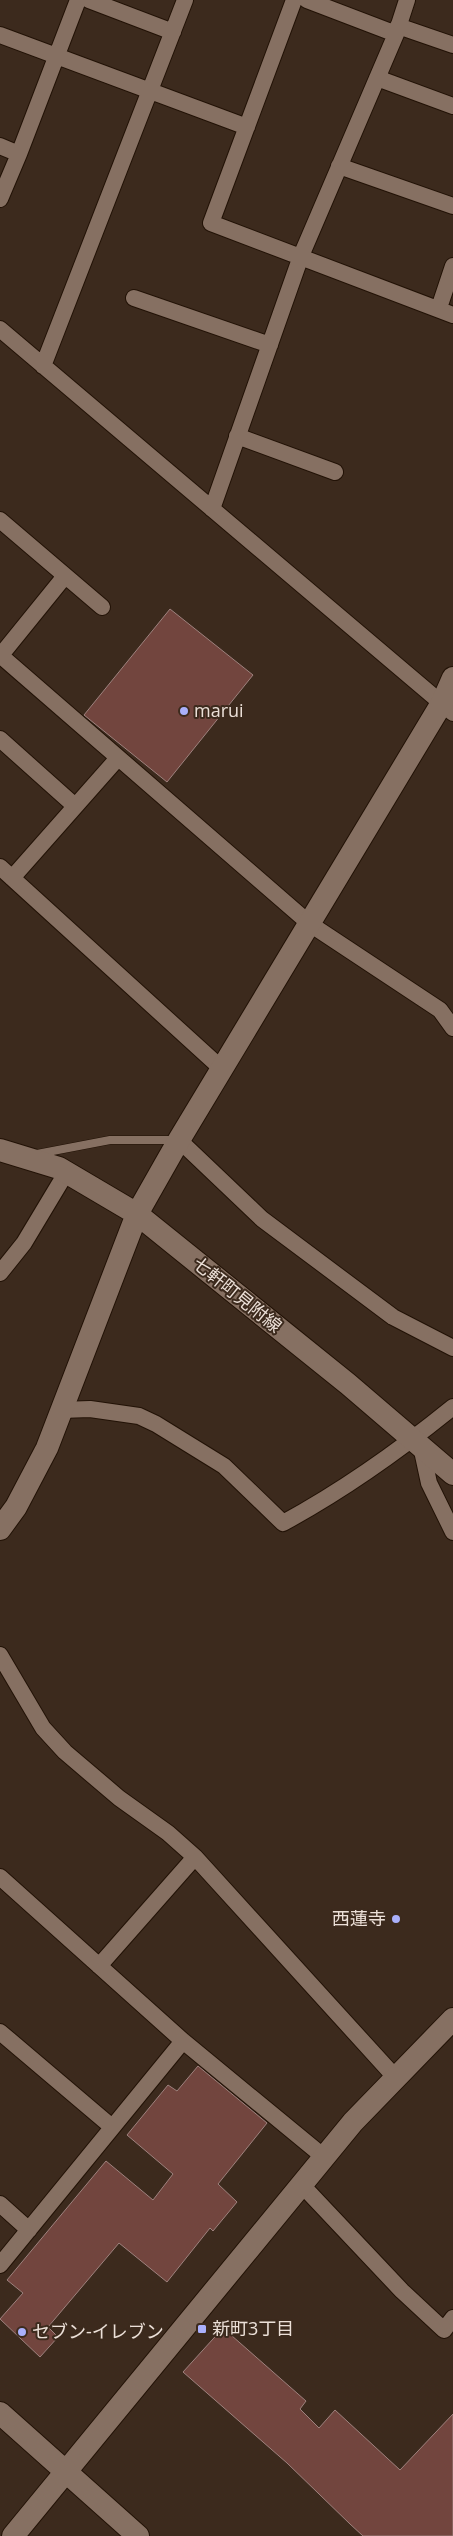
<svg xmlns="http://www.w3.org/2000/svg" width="453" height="2536" viewBox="0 0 453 2536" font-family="'Open Sans','Noto Sans JP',sans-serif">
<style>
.building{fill:#72453e;stroke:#9e827e}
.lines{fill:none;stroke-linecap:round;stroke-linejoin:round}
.lane-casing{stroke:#221206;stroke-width:9}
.street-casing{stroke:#221206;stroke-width:18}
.secondary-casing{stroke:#221206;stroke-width:24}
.lane{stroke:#867062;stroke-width:8}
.street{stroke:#867062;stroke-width:16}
.secondary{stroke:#867062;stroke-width:22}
.poi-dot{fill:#aab0fb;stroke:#3c2a1d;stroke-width:2}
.labels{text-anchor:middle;stroke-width:4;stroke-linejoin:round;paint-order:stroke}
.poi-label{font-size:18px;fill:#ece0d8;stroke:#3c2a1d;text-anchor:start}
.street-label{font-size:18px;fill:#ece0d8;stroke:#3c2a1d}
</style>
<rect width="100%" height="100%" fill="#3c2a1d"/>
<path class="building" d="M170 609 253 675 167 782 84 715Z
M198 2066 267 2123 218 2184 237 2202 213 2231 210 2228 167 2282 119 2243 48 2327 58 2337 40 2357 0 2319 23 2293 7 2280 106 2161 153 2200 173 2174 127 2135 168 2085 177 2091Z
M223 2328 306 2401 300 2409 319 2428 335 2410 400 2470 453 2414V2536H363L350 2524 287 2463 183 2372Z"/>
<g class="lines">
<g class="lane-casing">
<path id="lane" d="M37 1154 110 1140H174"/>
</g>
<g class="street-casing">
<path id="street" d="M89 0 173 32
M294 0 211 223 453 315
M307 0 396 34
M398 26 453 45
M0 35 247 127
M377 78 453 106
M0 146 19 154
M339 166 453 206
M0 199 19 154 78 0
M134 298 270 345
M439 308 453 266
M0 329 453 713
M43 366 185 0
M237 436 335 472
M212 509 301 256 396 34 407 0
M0 520 102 607
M0 655 310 924 440 1010 453 1028
M1 655 65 576
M0 739 75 806
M0 867 222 1069
M12 878 118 758
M179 1140 262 1219 393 1317 453 1348
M0 1273 24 1243 66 1173
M61 1410 90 1409 139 1416 156 1424 224 1466 283 1523C344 1490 400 1450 453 1407
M421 1446 429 1483 453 1532
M0 1655 43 1728 65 1752 119 1798 168 1833 195 1857 395 2077
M0 1877 183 2041 324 2157
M99 1966 195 1857
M0 2032 112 2127
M301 2184 402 2291 444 2330 453 2318
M0 2204 29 2230
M0 2265 183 2041"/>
</g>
<g class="secondary-casing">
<path id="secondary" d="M0 1150 59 1168 137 1214 348 1384 453 1474
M0 1529 16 1507 47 1448 137 1214 179 1140 442 703 453 678
M0 2413 138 2536
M13 2536 353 2122 453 2019"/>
</g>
<use href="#lane" class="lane"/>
<use href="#street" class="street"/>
<use href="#secondary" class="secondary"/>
</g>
<g class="poi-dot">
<circle cx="184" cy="711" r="5"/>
<circle cx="396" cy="1919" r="5"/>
<rect x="197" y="2324" width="10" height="10" rx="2.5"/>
<circle cx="22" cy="2332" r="5"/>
</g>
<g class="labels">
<g class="poi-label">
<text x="194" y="717">marui</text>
<text x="386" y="1925" text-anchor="end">西蓮寺</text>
<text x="212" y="2335">新町3丁目</text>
<text x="32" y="2338">セブン-イレブン</text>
</g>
<g class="street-label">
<text transform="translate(237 1295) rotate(39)" y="6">七軒町見附線</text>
</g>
</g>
</svg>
